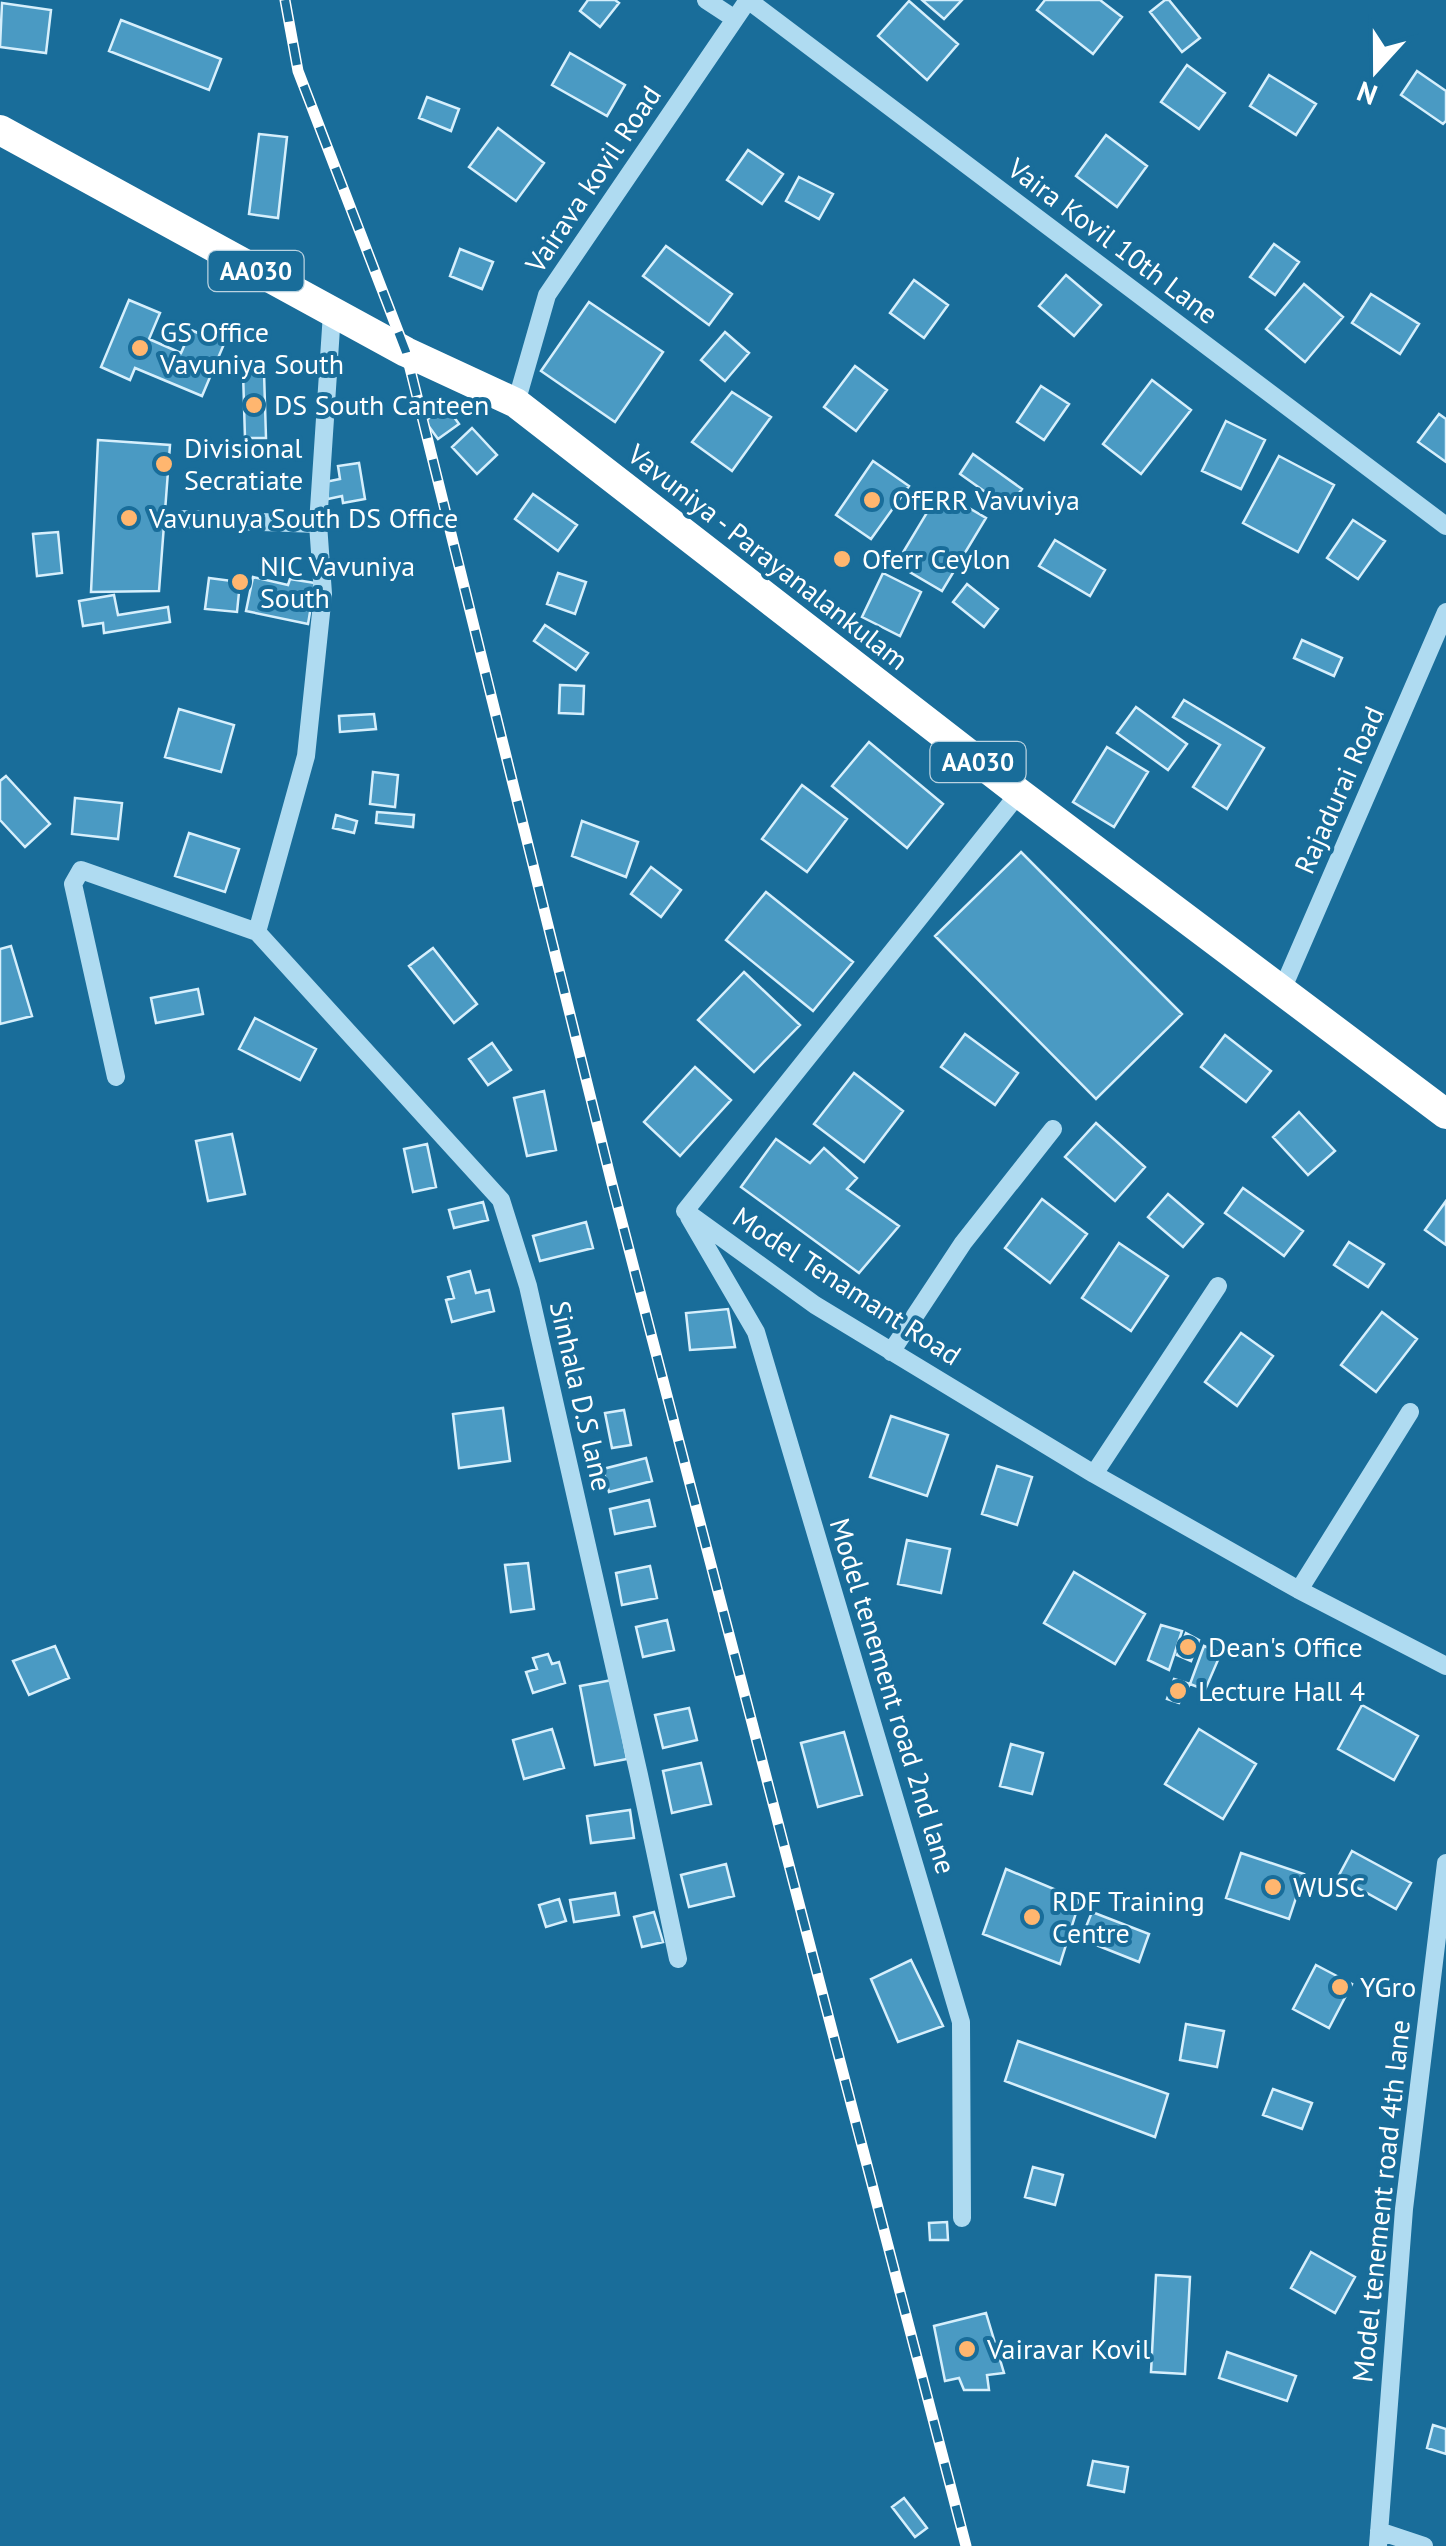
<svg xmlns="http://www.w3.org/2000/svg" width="1446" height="2546" viewBox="0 0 1446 2546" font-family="'PT Sans',sans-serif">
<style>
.building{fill:#4a9ac3;stroke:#d6effc;stroke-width:2.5}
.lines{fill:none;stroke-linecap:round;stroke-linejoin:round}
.minor{stroke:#afdbf1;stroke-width:18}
.highway{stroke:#fff;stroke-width:30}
.rail-casing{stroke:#fff;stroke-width:11}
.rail{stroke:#196d9a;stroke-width:8;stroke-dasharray:22;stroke-linecap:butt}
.poi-dot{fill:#ffb66f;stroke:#196d9a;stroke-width:4}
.labels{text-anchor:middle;stroke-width:8;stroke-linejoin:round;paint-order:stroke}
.shield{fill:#196d9a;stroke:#bad3e1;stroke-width:2.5}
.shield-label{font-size:25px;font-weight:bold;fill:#fff}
.street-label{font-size:28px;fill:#fff;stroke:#196d9a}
.poi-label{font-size:28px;fill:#fff;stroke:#196d9a;text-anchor:start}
</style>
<rect width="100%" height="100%" fill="#196d9a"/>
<path class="building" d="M588 0H615L619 3 600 27 580 11Z
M922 0H962L944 19Z
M1045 0H1100L1122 17 1093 54 1037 10Z
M1165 0H1169L1200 38 1182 52 1150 12Z
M909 1 958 44 927 80 878 36Z
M2 3 51 10 46 53 0 47Z
M121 20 221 59 209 90 109 51Z
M570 53 625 85 607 116 552 85Z
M1187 65 1225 93 1199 129 1161 102Z
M1417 71 1446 91V121L1443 124 1401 95Z
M1269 75 1316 104 1296 135 1250 106Z
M427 97 459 109 451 131 419 118Z
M498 128 544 163 516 201 469 167Z
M259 134 287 137 278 218 249 214Z
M1106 135 1147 166 1117 207 1076 176Z
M748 150 783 174 762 204 727 180Z
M799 177 833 194 819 219 786 201Z
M1274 244 1299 262 1275 295 1250 277Z
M666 246 732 294 709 325 643 276Z
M460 249 493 262 482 289 450 276Z
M1066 275 1101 305 1074 336 1039 306Z
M914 280 948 305 924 338 890 313Z
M1304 284 1343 317 1305 362 1266 329Z
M1371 294 1419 324 1400 354 1352 323Z
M129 300 160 313 149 339 181 353 191 330 224 344 202 396 135 368 130 380 101 367Z
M589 302 663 352 615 422 541 371Z
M725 332 749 353 725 381 701 360Z
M855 366 887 390 856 431 824 407Z
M243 372H264L266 438H245Z
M1152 380 1191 410 1141 474 1103 444Z
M1041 386 1069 404 1044 440 1017 422Z
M732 392 771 417 732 471 692 442Z
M446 406 459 424 438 439 425 421Z
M1439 414 1446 419V462L1418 442Z
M1226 421 1265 440 1241 489 1202 471Z
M472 428 497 455 477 474 452 447Z
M98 440 170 445 159 591 91 592Z
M973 454 1022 489 1008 508 960 474Z
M1279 456 1334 485 1298 552 1243 523Z
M873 461 909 486 871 539 836 515Z
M359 463 365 499 343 503 342 496 328 499 325 482 340 479 338 466Z
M940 491 986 518 942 591 896 564Z
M533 494 577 525 558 551 515 519Z
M1353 520 1385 541 1358 579 1327 558Z
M58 532 62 573 37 576 33 534Z
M1055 540 1105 570 1090 596 1039 566Z
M558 573 586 582 575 614 547 604Z
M883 573 921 592 900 636 862 617Z
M253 577 288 585 290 579 315 583 308 624 246 611Z
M209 578 240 582 237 612 205 609Z
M967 584 998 609 984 627 953 602Z
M114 595 118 615 168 607 170 622 104 633 103 623 83 626 79 601Z
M545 625 588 653 576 670 534 641Z
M1302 640 1342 658 1334 676 1294 658Z
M560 685 584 686 583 714 559 713Z
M1184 700 1264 748 1227 809 1193 787 1220 745 1173 717Z
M1136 707 1187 744 1168 770 1117 733Z
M179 709 234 725 221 772 165 757Z
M374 714 376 729 340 732 339 716Z
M869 742 943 804 907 848 832 786Z
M1107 747 1148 772 1114 827 1073 802Z
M373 772 398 775 395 807 370 804Z
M6 776 50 824 25 847 0 820V781Z
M802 785 847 819 807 872 762 839Z
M75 798 122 803 118 839 72 834Z
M377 812 414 815 413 827 376 823Z
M336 815 357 821 354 833 333 828Z
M582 821 638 842 626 877 572 856Z
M189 833 239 849 225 892 175 876Z
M1021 852 1182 1014 1096 1099 935 936Z
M651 867 681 890 661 917 631 894Z
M766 892 853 962 813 1011 726 940Z
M11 946 32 1016 0 1024V949Z
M433 948 477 1004 454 1023 409 966Z
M744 972 800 1025 754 1072 698 1020Z
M198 989 203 1014 156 1023 151 998Z
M255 1018 316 1049 300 1080 239 1049Z
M965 1034 1018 1073 995 1105 941 1067Z
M1225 1035 1271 1071 1246 1102 1201 1067Z
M492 1043 511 1070 488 1085 469 1059Z
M695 1067 731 1100 680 1156 644 1122Z
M854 1073 903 1111 864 1162 814 1124Z
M544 1091 556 1150 527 1156 514 1098Z
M1299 1112 1335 1151 1308 1175 1273 1137Z
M1096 1123 1145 1167 1115 1201 1065 1157Z
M232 1134 245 1194 208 1201 196 1141Z
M776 1139 810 1163 824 1148 857 1178 847 1189 899 1226 859 1273 741 1187Z
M427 1144 436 1187 413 1192 404 1149Z
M1243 1188 1303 1231 1284 1256 1225 1213Z
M1168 1194 1203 1224 1183 1247 1148 1217Z
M1042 1199 1087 1234 1050 1283 1005 1248Z
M1446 1201V1245L1425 1230Z
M483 1202 488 1220 454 1228 449 1210Z
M586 1222 593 1248 540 1261 533 1236Z
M1349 1242 1384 1264 1368 1287 1334 1265Z
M1119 1243 1168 1276 1131 1331 1082 1298Z
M470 1271 476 1293 489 1290 494 1311 452 1322 446 1300 454 1298 448 1277Z
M728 1309 735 1347 690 1350 686 1313Z
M1382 1312 1417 1339 1376 1392 1341 1365Z
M1241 1333 1273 1356 1237 1406 1205 1382Z
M503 1408 510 1461 459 1468 453 1414Z
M624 1410 631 1445 612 1448 605 1413Z
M891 1416 948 1435 927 1496 870 1477Z
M646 1458 652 1481 609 1492 603 1469Z
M997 1466 1032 1477 1017 1525 982 1514Z
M649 1500 655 1526 615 1534 610 1509Z
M907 1540 950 1549 941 1593 898 1584Z
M528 1563 534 1609 511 1612 505 1565Z
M650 1566 657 1598 622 1605 616 1573Z
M1074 1572 1145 1614 1115 1664 1044 1623Z
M667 1620 674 1650 643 1657 636 1627Z
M1161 1625 1182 1631 1169 1670 1148 1660Z
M1186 1633 1199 1640 1191 1661 1177 1655Z
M55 1646 69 1678 29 1695 13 1661Z
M1204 1646 1221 1653 1205 1690 1190 1684Z
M548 1654 552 1664 559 1662 565 1683 533 1693 526 1672 537 1669 533 1658Z
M1174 1679 1190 1684 1179 1703 1167 1699Z
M612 1680 627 1759 595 1765 580 1686Z
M1362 1705 1418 1736 1394 1780 1338 1749Z
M689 1708 697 1740 663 1748 655 1715Z
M552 1729 564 1768 524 1779 513 1740Z
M1199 1729 1256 1764 1223 1819 1165 1784Z
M844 1732 862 1795 818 1807 801 1743Z
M1011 1744 1043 1753 1032 1794 1000 1786Z
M701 1763 711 1804 672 1813 663 1771Z
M630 1810 634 1838 591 1843 587 1816Z
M1352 1851 1411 1883 1396 1909 1338 1877Z
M1241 1853 1304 1874 1289 1919 1226 1898Z
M726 1864 734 1896 689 1907 681 1875Z
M1006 1869 1080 1900 1060 1964 983 1934Z
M615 1893 619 1915 574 1922 570 1900Z
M559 1899 566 1921 546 1927 539 1905Z
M654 1912 663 1942 642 1947 634 1917Z
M1092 1912 1149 1934 1139 1962 1081 1939Z
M911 1960 943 2026 898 2042 871 1979Z
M1316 1965 1352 1984 1329 2028 1293 2009Z
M1186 2024 1224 2031 1217 2067 1180 2060Z
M1018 2041 1168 2094 1155 2137 1005 2081Z
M1273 2089 1312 2103 1302 2129 1263 2115Z
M1033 2167 1063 2175 1055 2205 1025 2197Z
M947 2222 948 2240H930L929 2223Z
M1311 2252 1355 2277 1335 2313 1291 2288Z
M1156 2275 1190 2277 1185 2374 1151 2372Z
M986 2313 1004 2373 987 2375 989 2390H964L959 2378 945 2381 934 2326Z
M1227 2352 1296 2376 1287 2401 1219 2378Z
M1433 2425 1446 2429V2454L1427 2448Z
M1093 2461 1128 2467 1124 2492 1088 2485Z
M904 2498 927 2528 915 2537 892 2507Z"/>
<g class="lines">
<path class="minor" d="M706 0 735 19
M748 0 1446 526
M332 313 318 524 323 594 306 756 257 932 501 1200 528 1286 639 1775 678 1959
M516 403 547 295 748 0
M182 519 318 524
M1019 793 685 1211 815 1305 1094 1474 1299 1590 1446 1666
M1282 990 1446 612
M116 1077 73 884 81 870 257 932
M689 1217 756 1332 961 2022 962 2218
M891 1352 963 1243 1053 1129
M1094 1474 1218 1286
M1299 1590 1410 1412
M1379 2531 1424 2546
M1378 2546 1404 2209 1446 1863"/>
<path class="highway" d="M0 130 406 352 516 403 1019 793 1446 1114"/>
<g class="rail-casing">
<path id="rail" d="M285 0 298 71 406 352 612 1184 966 2546"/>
</g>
<use href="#rail" class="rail"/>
</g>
<g class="poi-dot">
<circle cx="140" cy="348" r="10"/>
<circle cx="254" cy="405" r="10"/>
<circle cx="164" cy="464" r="10"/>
<circle cx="872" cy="500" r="10"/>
<circle cx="129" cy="518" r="10"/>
<circle cx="842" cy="559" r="10"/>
<circle cx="240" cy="582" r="10"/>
<circle cx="1188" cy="1647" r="10"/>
<circle cx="1178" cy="1691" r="10"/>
<circle cx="1273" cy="1887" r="10"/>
<circle cx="1032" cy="1917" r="10"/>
<circle cx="1340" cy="1987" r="10"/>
<circle cx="967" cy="2349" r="10"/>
</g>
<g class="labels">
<g class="shield">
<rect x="208.5" y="251" width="95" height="40" rx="8"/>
<rect x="930.5" y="742" width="95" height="40" rx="8"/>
</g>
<g class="shield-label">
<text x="256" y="280">AA030</text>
<text x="978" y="771">AA030</text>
</g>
<g class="street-label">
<text transform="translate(593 179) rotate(-56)" y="10">Vairava kovil Road</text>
<text transform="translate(1113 241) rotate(37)" y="10">Vaira Kovil 10th Lane</text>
<text transform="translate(768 557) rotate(38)" y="10">Vavuniya - Parayanalankulam</text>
<text transform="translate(1339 790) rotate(-66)" y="10">Rajadurai Road</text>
<text transform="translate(847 1286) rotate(33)" y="10">Model Tenamant Road</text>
<text transform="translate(581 1396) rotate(77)" y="10">Sinhala D.S lane</text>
<text transform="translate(893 1696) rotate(73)" y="10">Model tenement road 2nd lane</text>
<text transform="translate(1381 2201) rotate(-84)" y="10">Model tenement road 4th lane</text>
</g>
<g class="poi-label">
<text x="160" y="342">GS Office<tspan x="160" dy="32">Vavuniya South</tspan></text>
<text x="274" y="415">DS South Canteen</text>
<text x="184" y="458">Divisional<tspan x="184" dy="32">Secratiate</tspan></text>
<text x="892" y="510">OfERR Vavuviya</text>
<text x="149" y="528">Vavunuya South DS Office</text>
<text x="862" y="569">Oferr Ceylon</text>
<text x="260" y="576">NIC Vavuniya<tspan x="260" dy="32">South</tspan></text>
<text x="1208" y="1657">Dean's Office</text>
<text x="1198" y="1701">Lecture Hall 4</text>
<text x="1293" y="1897">WUSC</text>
<text x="1052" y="1911">RDF Training<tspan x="1052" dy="32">Centre</tspan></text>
<text x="1360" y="1997">YGro</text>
<text x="987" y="2359">Vairavar Kovil</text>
</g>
</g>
<g transform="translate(1376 70) rotate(201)" stroke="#196d9a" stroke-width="8" paint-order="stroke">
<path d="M0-8L18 38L0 25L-18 38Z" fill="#ffffff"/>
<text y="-15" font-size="28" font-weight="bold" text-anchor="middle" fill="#ffffff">N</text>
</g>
</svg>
